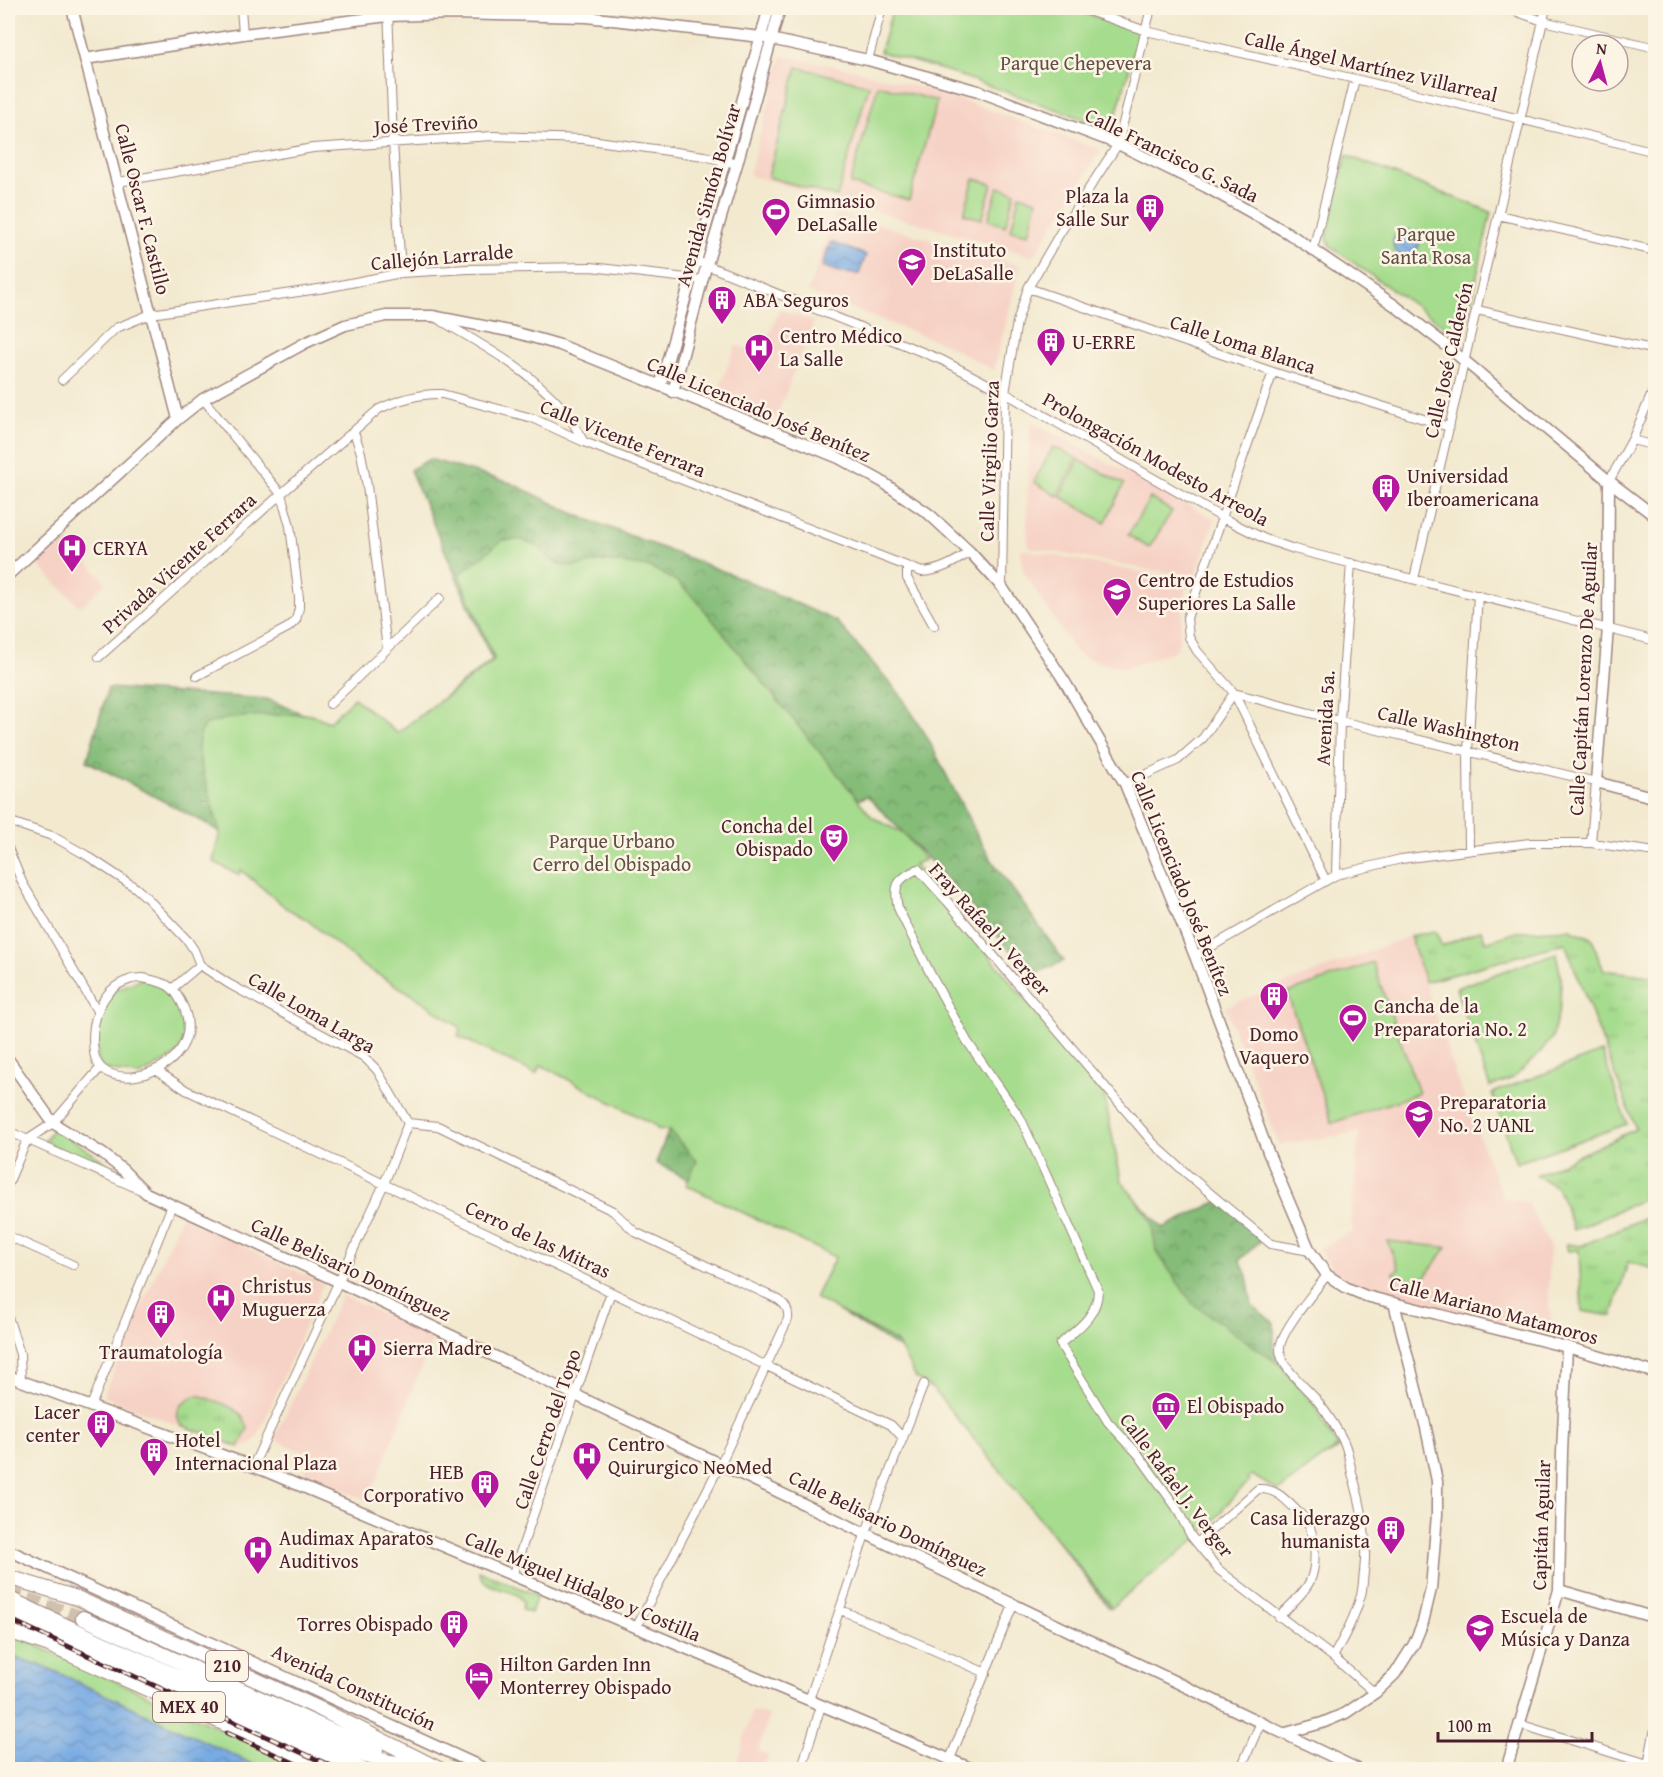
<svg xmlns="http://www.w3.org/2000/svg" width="1663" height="1777" viewBox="0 0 1663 1777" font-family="'Gentium Book Plus',serif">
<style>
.built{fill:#f6d1c5}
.grass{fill:url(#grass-tufts);stroke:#787e5c;stroke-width:1.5}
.forest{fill:url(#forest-crowns);stroke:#676e52;stroke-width:1.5}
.green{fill:#a6dc8d;stroke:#787e5c;stroke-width:1.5}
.water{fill:url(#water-waves);stroke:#606487;stroke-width:1.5}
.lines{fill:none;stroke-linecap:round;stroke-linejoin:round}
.trunk-tunnel{stroke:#d0c1ae;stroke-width:14;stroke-dasharray:14 7;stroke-linecap:butt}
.minor-casing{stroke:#9e847d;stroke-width:10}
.tertiary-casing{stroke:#9e847d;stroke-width:13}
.primary-casing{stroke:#9e847d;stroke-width:16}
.trunk-casing{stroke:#9e847d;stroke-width:16}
.minor{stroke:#fff;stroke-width:8}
.tertiary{stroke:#fff;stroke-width:10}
.primary{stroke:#fff;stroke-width:14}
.trunk{stroke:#fff;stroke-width:14}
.rail-casing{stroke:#4a1f2b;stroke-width:5}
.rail{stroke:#fcf5e5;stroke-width:3;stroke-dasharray:9;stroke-linecap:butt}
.labels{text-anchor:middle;stroke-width:5;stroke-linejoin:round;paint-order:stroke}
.shield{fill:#fcf5e5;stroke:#7f5f63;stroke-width:1.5}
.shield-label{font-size:18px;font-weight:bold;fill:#4a1f2b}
.park-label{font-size:20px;fill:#614e44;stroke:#fcf5e5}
.street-label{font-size:20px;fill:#4a1f2b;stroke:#fcf5e5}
.poi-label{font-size:20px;fill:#4a1f2b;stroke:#fcf5e5;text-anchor:start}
</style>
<defs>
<pattern id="grass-tufts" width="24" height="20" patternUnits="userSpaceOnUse" patternTransform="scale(1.5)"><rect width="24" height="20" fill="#a6dc8d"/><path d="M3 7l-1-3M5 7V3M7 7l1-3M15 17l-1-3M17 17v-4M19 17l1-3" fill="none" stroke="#90bc7a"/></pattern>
<pattern id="forest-crowns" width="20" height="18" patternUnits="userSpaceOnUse" patternTransform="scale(1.5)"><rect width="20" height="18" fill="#84bc78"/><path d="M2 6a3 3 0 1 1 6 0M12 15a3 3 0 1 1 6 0" fill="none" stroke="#6e9863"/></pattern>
<pattern id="water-waves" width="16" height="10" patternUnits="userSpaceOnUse" patternTransform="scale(1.5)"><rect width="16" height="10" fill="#77aae3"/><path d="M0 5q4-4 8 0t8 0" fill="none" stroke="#648ab8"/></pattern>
</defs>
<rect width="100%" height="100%" fill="#fcf5e5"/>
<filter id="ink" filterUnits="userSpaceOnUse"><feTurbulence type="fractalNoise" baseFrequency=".0167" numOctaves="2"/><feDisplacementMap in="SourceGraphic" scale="12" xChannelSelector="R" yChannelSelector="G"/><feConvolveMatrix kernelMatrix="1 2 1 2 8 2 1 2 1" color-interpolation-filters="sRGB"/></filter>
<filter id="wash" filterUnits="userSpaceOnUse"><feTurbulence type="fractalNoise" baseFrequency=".008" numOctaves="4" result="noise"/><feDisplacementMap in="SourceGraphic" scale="24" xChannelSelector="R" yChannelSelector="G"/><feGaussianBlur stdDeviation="1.35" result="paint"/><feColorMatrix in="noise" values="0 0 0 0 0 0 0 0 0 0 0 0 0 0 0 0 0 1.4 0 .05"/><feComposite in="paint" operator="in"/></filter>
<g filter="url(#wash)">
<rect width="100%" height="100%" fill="#f2e9cf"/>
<path class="built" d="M782 56 855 70 954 97 1101 150 1039 248 1032 256 749 175Z
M836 212 1020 266 994 370 945 344 808 292Z
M780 309 814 322 776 417 717 393 736 345 761 355Z
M1032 422 1215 519 1196 575 1155 571 1028 547 1027 510 1030 426Z
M63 535 106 583 80 607 34 561Z
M1021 549 1165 577H1188L1177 650 1125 668 1095 661 1077 654 1023 571Z
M1410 936 1455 1074 1503 1198 1528 1203 1551 1248 1549 1250V1307L1555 1334 1426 1306 1380 1294 1354 1283 1335 1271 1318 1249 1354 1231 1351 1220 1359 1132 1279 1145 1225 1007Z
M181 1216 323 1284 256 1440 240 1449 103 1396Z
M342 1295 433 1338 368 1501 305 1472 310 1455 274 1439Z
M752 1711 769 1715 758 1751 768 1755 764 1769H735Z"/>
<path class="grass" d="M1570 929 1593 939 1598 957 1604 970 1656 977 1655 1194 1574 1230 1557 1187 1536 1175 1636 1129 1565 943 1425 982 1410 936 1435 931 1442 946 1481 930 1486 942 1516 932Z
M1655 1213V1269L1628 1262 1612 1316 1582 1311 1579 1250 1568 1251 1566 1244 1581 1246Z
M195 1396H201C219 1403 242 1406 248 1428L239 1447 181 1425C172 1411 182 1401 195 1396Z
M479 1571 537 1595 531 1613 522 1610 523 1602 519 1596C506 1588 482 1589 479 1571Z"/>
<path class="forest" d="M429 459 511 483 579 516 738 577 836 621 899 693 926 735 974 829 993 862 1064 961 1032 975 938 869 867 796 835 810 1009 982 1083 1068 1090 1113 1116 1178 1163 1228 1221 1200 1261 1240 1240 1260 1247 1276 1252 1305 1274 1323V1350L1340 1448 1309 1465 1267 1480 1130 1321 1182 1547 1109 1608 920 1361 827 1304 849 1260 656 1163 668 1132 647 1090 435 1001 209 825 87 761 108 688 267 699 381 746 492 660 410 470Z"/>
<path class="green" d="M893 8H1070L1140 32 1112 129 947 71 880 52Z
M797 67 869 85 837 197 768 177Z
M878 85 937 101 909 200 850 184Z
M1346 155 1491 212 1465 331 1457 335 1331 247 1327 237Z
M974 178 992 184 982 219 964 214Z
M998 187 1015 192 1005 226 988 220Z
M1019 195 1037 200 1029 234 1011 230Z
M1053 447 1077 458 1057 496 1034 482Z
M1079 460 1124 484 1105 523 1060 496Z
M1150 498 1172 511 1149 548 1128 535Z
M503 540H522L538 547 551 560 562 565 573 567 602 561 650 567 676 581 697 601 872 817 904 834 925 860 914 864 1104 1095 1121 1180 1151 1220 1156 1251 1192 1303 1280 1365 1315 1405 1328 1432 1338 1446 1278 1491 1252 1475 1247 1479 1249 1482 1234 1495 1235 1496 1222 1509 1223 1511 1196 1539 1112 1607 933 1389 916 1378 897 1342 815 1298 835 1257 686 1185 697 1161 670 1131 657 1129 658 1127 541 1065 536 1074 458 1036 461 1028 413 995 363 966 306 919 286 908 241 870 238 875 213 861 220 832 201 765 198 747 200 735 204 725 225 719 250 716 311 714 329 722 354 698 397 733 495 660 459 575Z
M1556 953 1561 978 1560 1006 1552 1038 1537 1056 1513 1078 1490 1087 1456 988Z
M1373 963 1419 1093 1332 1123 1287 993Z
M143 978 173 988 188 1025 179 1054 139 1076 100 1068 93 1030 109 993Z
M1602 1052 1627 1124 1516 1163 1492 1093Z
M54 1127 128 1178H118L97 1166 55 1147 45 1140Z
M1387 1241 1442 1247H1447L1421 1282C1413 1284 1404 1276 1396 1276L1394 1272 1399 1269Z
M8 1635 27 1641 313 1770H8Z"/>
<path class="water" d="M1393 243a13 13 0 1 1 26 0a13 13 0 1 1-26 0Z
M831 242 866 255 859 274 842 273 822 266Z
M8 1655 48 1668 263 1769H8Z"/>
</g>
<g filter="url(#ink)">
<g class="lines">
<path class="trunk-tunnel" d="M8 1593 83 1618"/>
<g class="minor-casing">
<path id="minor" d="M241 8 243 34
M388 8 393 142 401 273
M1080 8 1146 31 1355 79 1656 152
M1506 8 1543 21 1656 48
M868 60 882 8
M118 182 313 148 492 136 583 139 704 156 737 164
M1498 215 1656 251
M1313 250 1355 79
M701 263 942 360 1005 393 1221 517 1265 539 1294 549 1656 641
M1028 288 1273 372 1449 427
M1477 310 1656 350
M438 319C482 345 530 370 564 410 572 419 577 431 584 442
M1273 372 1187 618 1189 637 1197 651 1234 693 1326 881
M62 380 116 328 151 314 325 288 401 273 468 269 591 267 695 279
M354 432 361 453 367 486 387 649
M1632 440 1656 446
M1609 481 1632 440 1656 384
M907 567V578L934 626
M1414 579 1546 8
M1002 587 1005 393 1017 322 1028 288 1060 233 1118 144 1151 8
M99 657 281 494 379 409C400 399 420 393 442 394L532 418 584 442 922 572C940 571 955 562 970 552
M197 676 289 627 296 620 299 608V598L290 526 281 494 203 399
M330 704 440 598
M1125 784 1178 760 1203 738 1234 693 1340 721 1596 782 1591 843
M8 821 52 836 86 855 136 888 146 897 188 941 194 950 200 965 229 984 364 1057 377 1070 408 1123
M8 848 22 882 97 1011
M1469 849 1468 751 1478 595
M1336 875 1340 721 1351 563
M1195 956 1336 875 1401 859 1530 843H1591L1656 852
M143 978C167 983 174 985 184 1008 209 1070 100 1102 94 1052 90 1025 99 989 129 980 133 978 139 978 143 978Z
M173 988 200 965
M156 1070 186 1090 891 1425 903 1438
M408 1123 438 1126 613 1211 635 1232 779 1300C786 1305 789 1310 788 1319L721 1463 636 1628
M8 1131 141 1190
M8 1184 27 1140 53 1123 100 1068
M8 1236 73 1265
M1310 1251 1271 1244 1186 1173 1154 1144 947 901 918 869C897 879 893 885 898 908L931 975 967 1041 1021 1119 1098 1290C1098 1316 1077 1329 1060 1344L1108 1422 1138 1454 1176 1507 1191 1536 1219 1570 1333 1657 1375 1693
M1327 1275C1316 1290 1281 1330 1280 1348 1279 1368 1308 1388 1319 1403 1328 1415 1337 1428 1344 1442 1348 1451 1350 1463 1352 1473 1362 1506 1368 1537 1364 1572 1363 1579 1363 1588 1361 1595 1355 1617 1344 1637 1333 1657
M8 1317 20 1354 21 1380
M91 1406 172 1205
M253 1466 384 1184 408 1123
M1197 1543 1258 1489C1276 1488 1285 1499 1297 1511 1300 1514 1305 1517 1307 1521 1316 1537 1317 1565 1310 1581 1304 1594 1289 1606 1279 1617
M512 1576 611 1292
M841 1610 986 1673
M809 1700 866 1532 924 1384
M1519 1724 1648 1764
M950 1759 1014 1603
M801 1770 821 1706
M1240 1770 1261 1722
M1647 1770 1656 1723"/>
</g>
<g class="tertiary-casing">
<path id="tertiary" d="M72 8 178 419
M85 59 243 34 388 16 454 14 587 17 761 37 868 60 978 91 1118 144 1206 187 1288 233 1394 305 1443 343 1609 481 1656 517
M660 386 769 8
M673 392 702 281 737 164 780 8
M1609 481 1608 628 1596 782 1656 798
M8 575 178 419 203 399 305 343 345 325 386 316H432L514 332 560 345 839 458 881 481 929 514 970 552 1002 587 1065 682 1125 784 1195 956 1268 1152 1310 1251 1327 1275 1347 1288 1366 1296 1567 1347 1656 1373
M8 1059 53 1123 103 1154 123 1170 146 1193 335 1280 1360 1770
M8 1376 265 1471 975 1770
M8 1550 488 1770
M1559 1590 1656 1618
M1286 1733 1322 1723 1346 1713 1375 1693 1395 1674 1414 1644 1423 1622 1431 1589 1437 1514V1481L1426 1428 1394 1303
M1506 1770 1559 1590 1562 1452 1567 1347"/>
</g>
<g class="primary-casing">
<path id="primary" d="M8 1608 200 1699 363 1770"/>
</g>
<g class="trunk-casing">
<path id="trunk" d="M8 1577 77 1598 320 1709 441 1770
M8 1598C93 1640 180 1678 267 1715 311 1734 357 1759 405 1764
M83 1618 376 1751
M8 1631 49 1645 328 1770"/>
</g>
<use href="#minor" class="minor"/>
<use href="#tertiary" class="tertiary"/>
<use href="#primary" class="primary"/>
<use href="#trunk" class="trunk"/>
<g class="rail-casing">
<path id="rail" d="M8 1619 340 1770
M227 1733 310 1770"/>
</g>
<use href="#rail" class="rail"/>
</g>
</g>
<defs>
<g id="building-pin" transform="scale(1.5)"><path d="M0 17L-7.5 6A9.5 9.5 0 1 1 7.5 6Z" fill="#b5179e" stroke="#fcf5e5"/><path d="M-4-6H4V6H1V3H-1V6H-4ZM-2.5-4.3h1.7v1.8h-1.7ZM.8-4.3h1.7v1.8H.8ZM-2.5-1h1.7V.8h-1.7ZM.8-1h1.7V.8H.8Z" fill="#fff"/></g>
<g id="stadium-pin" transform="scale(1.5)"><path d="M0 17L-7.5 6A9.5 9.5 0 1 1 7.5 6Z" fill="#b5179e" stroke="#fcf5e5"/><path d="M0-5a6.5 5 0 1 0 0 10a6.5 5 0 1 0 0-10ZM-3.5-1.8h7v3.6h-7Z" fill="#fff"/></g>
<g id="university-pin" transform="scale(1.5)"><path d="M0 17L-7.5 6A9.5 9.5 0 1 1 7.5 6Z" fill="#b5179e" stroke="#fcf5e5"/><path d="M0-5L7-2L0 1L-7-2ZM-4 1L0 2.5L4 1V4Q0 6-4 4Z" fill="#fff"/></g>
<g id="hospital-pin" transform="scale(1.5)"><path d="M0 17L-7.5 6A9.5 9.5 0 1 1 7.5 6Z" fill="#b5179e" stroke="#fcf5e5"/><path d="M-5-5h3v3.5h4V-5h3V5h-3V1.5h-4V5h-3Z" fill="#fff"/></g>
<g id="school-pin" transform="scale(1.5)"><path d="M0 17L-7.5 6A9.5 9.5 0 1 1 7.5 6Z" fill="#b5179e" stroke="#fcf5e5"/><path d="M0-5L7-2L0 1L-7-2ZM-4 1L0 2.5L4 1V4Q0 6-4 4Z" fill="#fff"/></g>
<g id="theatre-pin" transform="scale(1.5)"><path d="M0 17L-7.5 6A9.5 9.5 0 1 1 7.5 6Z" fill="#b5179e" stroke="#fcf5e5"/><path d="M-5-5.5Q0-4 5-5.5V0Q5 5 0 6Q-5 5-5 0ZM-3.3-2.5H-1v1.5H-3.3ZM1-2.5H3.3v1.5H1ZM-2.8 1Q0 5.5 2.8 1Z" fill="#fff"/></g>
<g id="museum-pin" transform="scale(1.5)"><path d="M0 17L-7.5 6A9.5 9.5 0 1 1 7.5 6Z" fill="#b5179e" stroke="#fcf5e5"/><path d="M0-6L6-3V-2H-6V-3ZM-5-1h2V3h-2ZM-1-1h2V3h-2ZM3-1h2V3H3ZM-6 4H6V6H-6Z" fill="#fff"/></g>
<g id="hotel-pin" transform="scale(1.5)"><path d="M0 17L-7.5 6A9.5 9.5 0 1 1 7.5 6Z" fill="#b5179e" stroke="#fcf5e5"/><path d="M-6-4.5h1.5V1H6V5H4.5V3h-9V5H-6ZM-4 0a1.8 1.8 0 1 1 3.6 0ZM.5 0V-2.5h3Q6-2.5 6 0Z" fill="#fff"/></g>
</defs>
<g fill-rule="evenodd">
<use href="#building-pin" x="1150" y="208"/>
<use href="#stadium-pin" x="776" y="212"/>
<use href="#university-pin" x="912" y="262"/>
<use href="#building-pin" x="722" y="300"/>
<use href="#building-pin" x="1051" y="342"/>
<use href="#hospital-pin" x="759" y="348"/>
<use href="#building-pin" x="1386" y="488"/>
<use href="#hospital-pin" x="72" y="548"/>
<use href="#school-pin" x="1117" y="592"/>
<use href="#theatre-pin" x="834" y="838"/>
<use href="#building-pin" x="1274" y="996"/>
<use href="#stadium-pin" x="1353" y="1018"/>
<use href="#school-pin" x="1419" y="1114"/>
<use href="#hospital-pin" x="221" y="1298"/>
<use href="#building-pin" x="161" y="1314"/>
<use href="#hospital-pin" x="362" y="1348"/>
<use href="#museum-pin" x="1166" y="1406"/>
<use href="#building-pin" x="101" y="1424"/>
<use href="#building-pin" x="154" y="1452"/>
<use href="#hospital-pin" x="587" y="1456"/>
<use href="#building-pin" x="485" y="1484"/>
<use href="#building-pin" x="1391" y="1530"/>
<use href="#hospital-pin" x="258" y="1550"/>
<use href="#building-pin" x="454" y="1624"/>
<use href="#school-pin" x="1480" y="1628"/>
<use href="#hotel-pin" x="479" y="1676"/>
</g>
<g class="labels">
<g class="shield">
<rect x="206" y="1651" width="42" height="30" rx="4.5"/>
<rect x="153" y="1692" width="72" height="30" rx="4.5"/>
</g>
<g class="shield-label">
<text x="227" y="1672">210</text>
<text x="189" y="1713">MEX 40</text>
</g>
<g class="park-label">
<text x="1076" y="70">Parque Chepevera</text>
<text x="1426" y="241">Parque<tspan x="1426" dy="23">Santa Rosa</tspan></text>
<text x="612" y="848">Parque Urbano<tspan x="612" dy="23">Cerro del Obispado</tspan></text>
</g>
<g class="street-label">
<text transform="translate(1371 66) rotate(13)" y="7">Calle Ángel Martínez Villarreal</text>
<text transform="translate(426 124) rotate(-3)" y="7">José Treviño</text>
<text transform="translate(1172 155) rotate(26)" y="7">Calle Francisco G. Sada</text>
<text transform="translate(708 195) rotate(-74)" y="7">Avenida Simón Bolívar</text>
<text transform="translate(143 209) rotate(76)" y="7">Calle Oscar F. Castillo</text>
<text transform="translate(442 257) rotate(-5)" y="7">Callejón Larralde</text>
<text transform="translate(1243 344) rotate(18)" y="7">Calle Loma Blanca</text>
<text transform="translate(1448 360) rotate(-77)" y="7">Calle José Calderón</text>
<text transform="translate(759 409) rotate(23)" y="7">Calle Licenciado José Benítez</text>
<text transform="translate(623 438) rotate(22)" y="7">Calle Vicente Ferrara</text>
<text transform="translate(1156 459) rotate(29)" y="7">Prolongación Modesto Arreola</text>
<text transform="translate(989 461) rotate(-88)" y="7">Calle Virgilio Garza</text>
<text transform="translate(179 563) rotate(-42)" y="7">Privada Vicente Ferrara</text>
<text transform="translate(1583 679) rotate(-87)" y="7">Calle Capitán Lorenzo De Aguilar</text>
<text transform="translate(1325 718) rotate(-87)" y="7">Avenida 5a.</text>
<text transform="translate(1449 728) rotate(13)" y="7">Calle Washington</text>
<text transform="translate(1182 883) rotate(68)" y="7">Calle Licenciado José Benítez</text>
<text transform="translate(990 929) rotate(48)" y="7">Fray Rafael J. Verger</text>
<text transform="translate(312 1012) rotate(30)" y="7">Calle Loma Larga</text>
<text transform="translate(538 1239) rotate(25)" y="7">Cerro de las Mitras</text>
<text transform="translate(351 1269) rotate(25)" y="7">Calle Belisario Domínguez</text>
<text transform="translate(1494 1310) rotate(15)" y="7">Calle Mariano Matamoros</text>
<text transform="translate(547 1429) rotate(-71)" y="7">Calle Cerro del Topo</text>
<text transform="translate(1177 1485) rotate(53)" y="7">Calle Rafael J. Verger</text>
<text transform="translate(888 1523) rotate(26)" y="7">Calle Belisario Domínguez</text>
<text transform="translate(1541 1525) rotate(-88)" y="7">Capitán Aguilar</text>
<text transform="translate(583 1586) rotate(23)" y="7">Calle Miguel Hidalgo y Costilla</text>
<text transform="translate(354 1687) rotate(25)" y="7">Avenida Constitución</text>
</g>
<g class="poi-label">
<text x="1129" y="203" text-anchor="end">Plaza la<tspan x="1129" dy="23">Salle Sur</tspan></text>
<text x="797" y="208">Gimnasio<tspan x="797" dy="23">DeLaSalle</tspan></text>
<text x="933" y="257">Instituto<tspan x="933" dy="23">DeLaSalle</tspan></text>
<text x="743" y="307">ABA Seguros</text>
<text x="780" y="343">Centro Médico<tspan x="780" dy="23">La Salle</tspan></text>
<text x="1072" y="349">U-ERRE</text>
<text x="1407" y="483">Universidad<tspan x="1407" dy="23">Iberoamericana</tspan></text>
<text x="93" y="555">CERYA</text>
<text x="1138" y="587">Centro de Estudios<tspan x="1138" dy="23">Superiores La Salle</tspan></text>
<text x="813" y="833" text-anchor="end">Concha del<tspan x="813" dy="23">Obispado</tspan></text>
<text x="1374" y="1013">Cancha de la<tspan x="1374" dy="23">Preparatoria No. 2</tspan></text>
<text x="1274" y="1041" text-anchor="middle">Domo<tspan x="1274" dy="23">Vaquero</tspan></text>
<text x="1440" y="1109">Preparatoria<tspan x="1440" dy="23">No. 2 UANL</tspan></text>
<text x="242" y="1293">Christus<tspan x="242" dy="23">Muguerza</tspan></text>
<text x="383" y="1355">Sierra Madre</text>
<text x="161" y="1359" text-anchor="middle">Traumatología</text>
<text x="1187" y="1413">El Obispado</text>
<text x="80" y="1419" text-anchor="end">Lacer<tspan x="80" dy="23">center</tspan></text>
<text x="175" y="1447">Hotel<tspan x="175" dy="23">Internacional Plaza</tspan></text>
<text x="608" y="1451">Centro<tspan x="608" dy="23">Quirurgico NeoMed</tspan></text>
<text x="464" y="1479" text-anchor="end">HEB<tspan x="464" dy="23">Corporativo</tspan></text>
<text x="1370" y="1525" text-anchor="end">Casa liderazgo<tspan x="1370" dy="23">humanista</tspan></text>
<text x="279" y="1545">Audimax Aparatos<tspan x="279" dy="23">Auditivos</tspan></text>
<text x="1501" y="1623">Escuela de<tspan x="1501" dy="23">Música y Danza</tspan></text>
<text x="433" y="1631" text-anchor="end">Torres Obispado</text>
<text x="500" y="1671">Hilton Garden Inn<tspan x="500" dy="23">Monterrey Obispado</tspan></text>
</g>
</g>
<rect width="1663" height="1777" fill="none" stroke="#fcf5e5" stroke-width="30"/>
<g transform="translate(1600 63) rotate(6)"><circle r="28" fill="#fcf5e5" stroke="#b59f9b" stroke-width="1.5"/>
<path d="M0-4.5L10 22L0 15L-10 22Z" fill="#b5179e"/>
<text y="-9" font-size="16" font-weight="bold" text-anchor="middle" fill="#4a1f2b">N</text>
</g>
<path d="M1438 1732v9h154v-9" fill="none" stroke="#4a1f2b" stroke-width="3"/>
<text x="1447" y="1732" font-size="18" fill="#4a1f2b" stroke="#fcf5e5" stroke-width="4.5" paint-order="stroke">100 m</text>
</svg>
